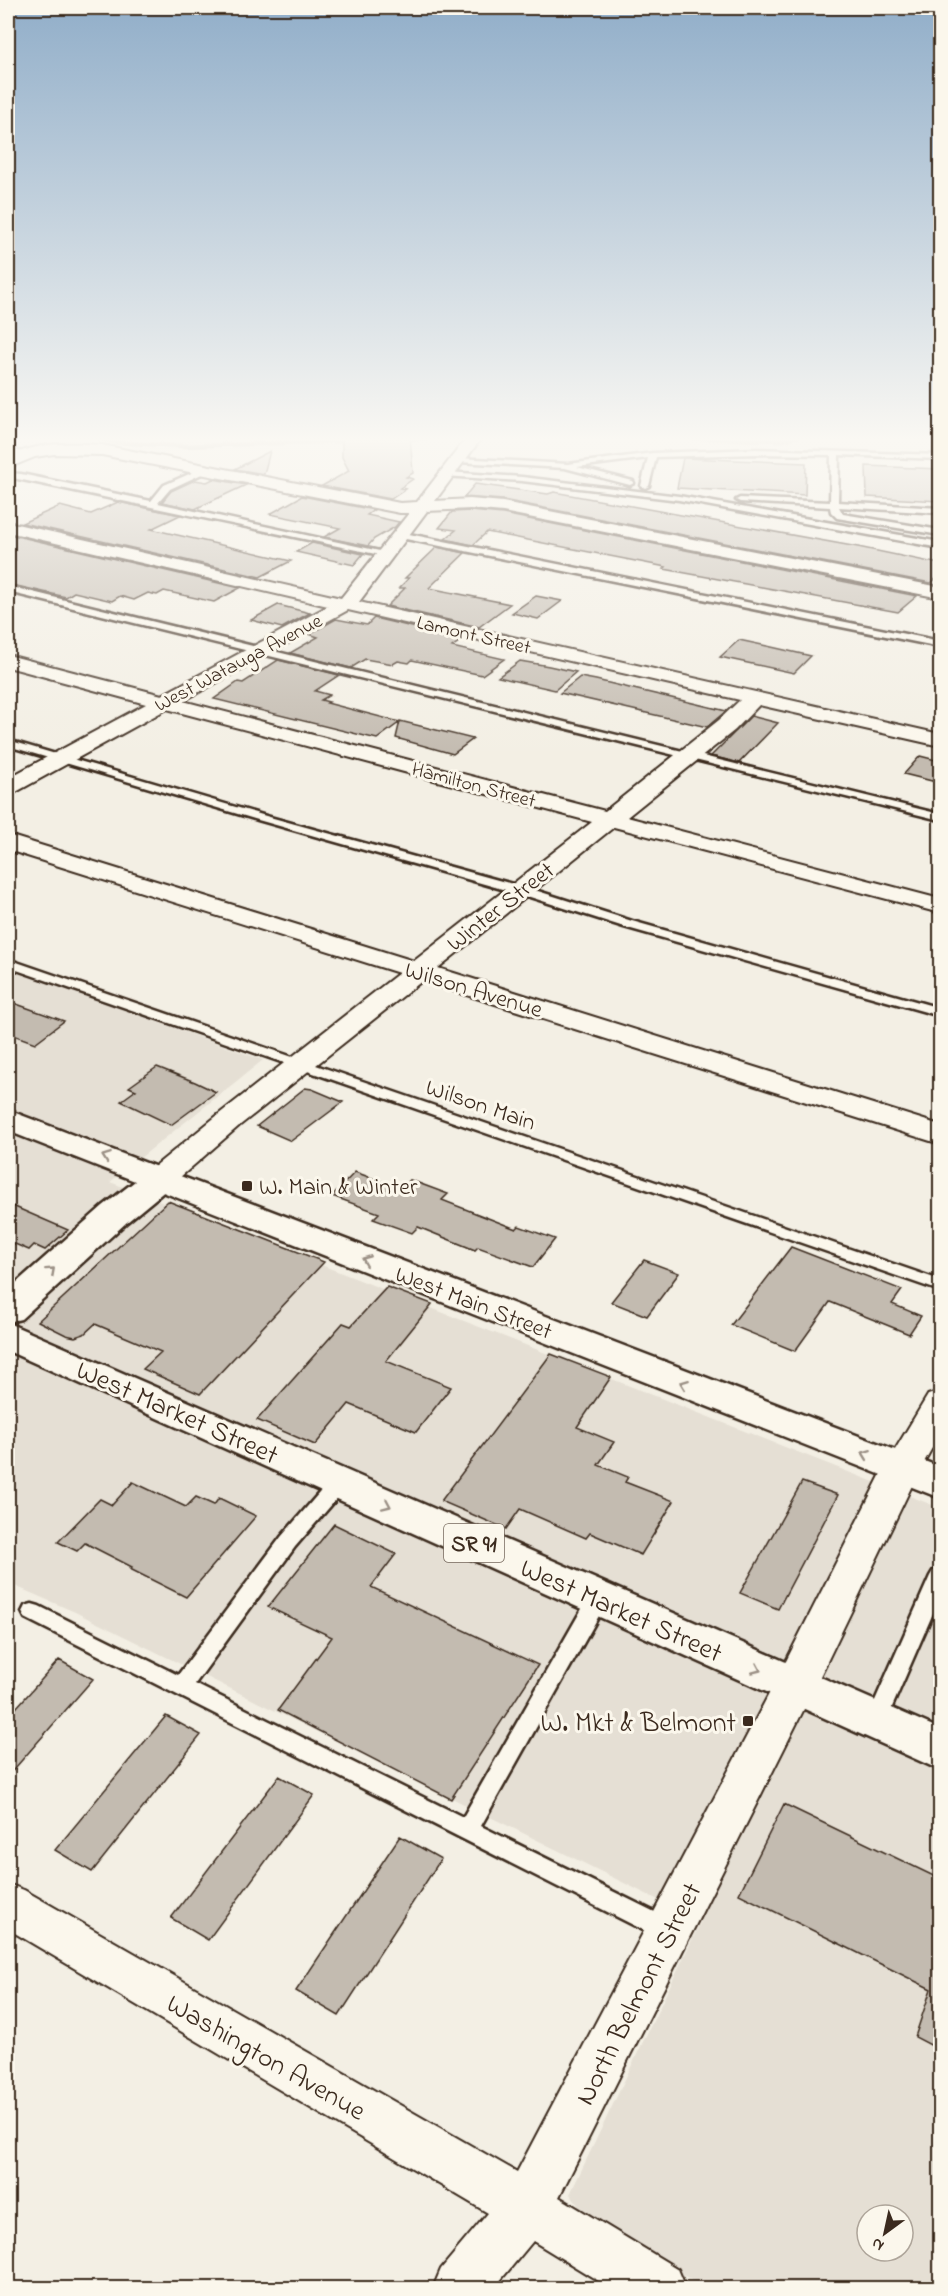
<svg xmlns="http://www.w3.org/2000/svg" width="948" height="2296" viewBox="0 0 948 2296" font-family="'Indie Flower',sans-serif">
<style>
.built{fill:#e5dfd4;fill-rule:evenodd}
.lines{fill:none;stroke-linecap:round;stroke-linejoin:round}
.stream{stroke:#817468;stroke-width:4.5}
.building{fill:#c3bbb0;stroke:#3b2a1e;stroke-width:1.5}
.lane-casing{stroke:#3b2a1e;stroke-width:5}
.street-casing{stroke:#3b2a1e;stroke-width:4}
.secondary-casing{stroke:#3b2a1e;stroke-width:5}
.primary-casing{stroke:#3b2a1e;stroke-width:5}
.lane{fill:#fbf7ec;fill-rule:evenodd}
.street{fill:#fbf7ec;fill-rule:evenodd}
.secondary{fill:#fbf7ec;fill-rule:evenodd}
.primary{fill:#fbf7ec;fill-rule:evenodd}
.oneway{stroke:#9b9085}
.poi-dot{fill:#3b2a1e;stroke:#fbf7ec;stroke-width:2}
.labels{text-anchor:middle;stroke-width:6;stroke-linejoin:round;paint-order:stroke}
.far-street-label{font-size:20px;fill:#3b2a1e;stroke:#fbf7ec}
.shield{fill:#fbf7ec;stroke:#75685c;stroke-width:1.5}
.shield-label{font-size:22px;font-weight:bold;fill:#3b2a1e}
.street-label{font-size:24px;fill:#3b2a1e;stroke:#fbf7ec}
.poi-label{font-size:24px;fill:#3b2a1e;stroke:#fbf7ec;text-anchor:start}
.near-street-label{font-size:28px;fill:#3b2a1e;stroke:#fbf7ec}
.near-poi-label{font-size:28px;fill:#3b2a1e;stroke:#fbf7ec;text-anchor:end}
</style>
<rect width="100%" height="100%" fill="#f3efe4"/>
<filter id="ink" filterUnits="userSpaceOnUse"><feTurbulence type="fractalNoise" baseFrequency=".0167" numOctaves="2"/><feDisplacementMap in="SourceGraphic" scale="12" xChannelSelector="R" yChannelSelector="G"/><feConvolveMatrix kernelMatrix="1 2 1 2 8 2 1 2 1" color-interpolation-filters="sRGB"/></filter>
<g filter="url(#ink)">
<path class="built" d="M8 436H438L192 444 37 438 22 440 8 449Z
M8 968 263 1060 110 1182 940 1508V2288H705L588 2219 570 2194 701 1921 75 1612 8 1583ZM867 2215H903V2251H867Z"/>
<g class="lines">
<path class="stream" d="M91 436 113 442 183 446 350 441
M571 436 782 440 800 436
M492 437 503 436
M401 440 459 437"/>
</g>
<path class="building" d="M342 436H410L413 473 406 477 413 479 400 488 406 489 391 499 322 486 349 471 342 457Z
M270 451 264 474 235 469Z
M683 458 806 463 805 495 677 488Z
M866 466 940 469V501L867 497Z
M213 479 246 485 195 509 162 502 171 491 195 480 207 482Z
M475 484 548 494 554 492 858 547 940 564V575L931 583 503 500 464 497Z
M302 496 374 510 367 515 399 522 395 527 374 539 368 546 324 537 340 528 270 514Z
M118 502 180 515 151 529 291 561 260 577 22 523 60 506 91 514Z
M470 511 503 514 917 596 898 612 664 569 666 567 487 532 473 545 445 539 456 530 439 528 452 512Z
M8 534 240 588 214 602 164 591 157 595 148 593 134 600 120 596 112 601 74 592 66 597 8 584Z
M312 543 363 554 354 565 296 552Z
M437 547 465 553 429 588 510 604 479 627 387 606 405 588H399L409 578H405Z
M536 596 562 601 538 619 512 613Z
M278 605 310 613 282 628 251 620Z
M374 618 463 639 452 647 504 659 482 675 412 660 409 663 398 661 393 664 365 659 351 668 290 653 318 637 309 634 336 619 367 625Z
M739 640 767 646 811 656 794 673 720 657Z
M278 660 339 675 315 691 330 695 321 700 329 702 327 703 400 722 377 739 214 699 238 682 243 683Z
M520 661 549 666 576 672 555 690 498 677Z
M580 677 596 680 726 711 707 727 560 693Z
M751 716 778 723 739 763 711 756Z
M400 721 473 739 453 754 396 738Z
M920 756 940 761V783L904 774Z
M8 1001 64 1021 35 1043 8 1033Z
M157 1067 195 1082 216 1092 171 1125 121 1101 136 1090 129 1087Z
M305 1088 312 1089 343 1102 291 1141 257 1126Z
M355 1172 402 1189 410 1180 448 1194 442 1200 516 1229 519 1226 555 1239 533 1267 478 1247 475 1250 418 1227 412 1233 373 1219 379 1213 332 1196Z
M168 1201 324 1262 200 1394 143 1369 161 1352 95 1324 84 1334 75 1337 66 1335 38 1321Z
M8 1204 68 1230 45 1250 34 1245 29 1250 15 1244H8Z
M791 1247 902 1290 892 1304 921 1316 909 1334 830 1302 795 1351 731 1325Z
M644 1260 679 1273 647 1316 611 1302Z
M387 1287 432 1304 386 1361 451 1387 416 1432 349 1404 315 1445 257 1420 343 1323 351 1326Z
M551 1354 611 1377 577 1427 614 1442 598 1465 628 1477 625 1482 674 1501 641 1555 590 1533 586 1538 520 1509 506 1529 441 1501Z
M133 1482 186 1507 196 1497 214 1505 219 1498 256 1516 186 1597 130 1569 132 1567 85 1543 77 1551 58 1542 100 1499 112 1505Z
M802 1482 838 1495 778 1609 740 1593Z
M334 1524 396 1554 371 1587 538 1665 451 1799 278 1710 332 1637 268 1607Z
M59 1660 93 1679 8 1776V1717Z
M166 1716 201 1735 92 1872 55 1850Z
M279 1776 314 1795 208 1940 171 1918Z
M784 1804 940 1879V2050L915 2037 931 1989 739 1894Z
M400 1836 441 1859 339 2016 296 1991Z"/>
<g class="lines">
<g class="lane-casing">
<path id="lane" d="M8 449 27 453 28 455 24 457 8 453Z
M756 449 940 455V459L839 455 838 502 940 508V513L839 507 843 514 940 530V535L837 518 831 512 830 507 740 502 736 500 740 498 830 502 831 455 756 454 656 457 649 486 645 488 641 486 648 458 577 467 633 481 634 483 630 485 565 468 458 462 454 460 458 458 568 464 653 453Z
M203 468 207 470 206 472 170 489 158 503 389 553 385 556 8 477V473L21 474 151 501 164 485Z
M447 472 522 477 679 496 940 542V548L679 500 522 481 444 476 443 474Z
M399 532 940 641V647L396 537V533Z
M8 586 940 814V820L8 592Z
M8 740 266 816 538 891 632 921 940 1008V1016L624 927 530 897 258 820 8 746Z
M8 959 940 1280V1291L8 967Z
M339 1476 346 1478 348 1483 346 1488 295 1547 195 1684 463 1817 591 1593 598 1591 605 1593 608 1599 605 1605 481 1826 675 1922 679 1930 675 1938 667 1941 659 1938 25 1618 22 1612 25 1606 32 1604 39 1606 178 1675 281 1537 332 1478Z
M940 1568V1597L886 1721 883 1727 876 1730 869 1727 866 1721 930 1576 933 1571Z"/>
</g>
<g class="street-casing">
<path id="street" d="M468 436H483L435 501 470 499 503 502 940 587V598L503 512 470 509 427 511 359 602 940 734V746L759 705 735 730 627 817 940 899V913L614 827 438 968 940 1125V1144L422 981 239 1126 171 1185 160 1188 149 1185 145 1178 149 1171 219 1114 399 973 8 850V835L414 961 592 822 167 709 16 792 8 794V778L146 704 8 667V655L162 695 328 606 8 532V522L341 598 409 513H400L102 455 54 454 35 457 8 468V457C37 442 70 442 102 445L400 503 417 502ZM348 610 740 700 719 720 605 811 183 701Z
M940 1391V1434L919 1471 810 1697 559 2197 678 2269 686 2288H610L533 2241 494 2288H433L441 2269 488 2213 8 1929V1884L24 1890 517 2172 780 1673 884 1468 928 1395Z"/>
</g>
<g class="secondary-casing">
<path id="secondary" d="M160 1167 172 1171 177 1178 172 1185 127 1222 21 1319 8 1322V1290L103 1206 148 1171Z"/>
</g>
<g class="primary-casing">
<path id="primary" d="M8 1110 940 1467V1498L8 1131Z
M8 1323 940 1729V1770L8 1351Z"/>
</g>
<use href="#lane" class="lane"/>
<use href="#street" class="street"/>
<use href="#secondary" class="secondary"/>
<use href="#primary" class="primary"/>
</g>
<defs><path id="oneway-chevron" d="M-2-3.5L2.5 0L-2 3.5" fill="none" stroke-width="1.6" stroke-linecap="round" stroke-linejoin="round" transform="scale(1.5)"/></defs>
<g class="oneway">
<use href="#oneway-chevron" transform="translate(106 1157) rotate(-160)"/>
<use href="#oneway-chevron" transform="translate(366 1260) rotate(-158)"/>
<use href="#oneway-chevron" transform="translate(51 1271) rotate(-42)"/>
<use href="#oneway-chevron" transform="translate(684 1384) rotate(-159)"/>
<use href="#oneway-chevron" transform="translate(866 1454) rotate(-159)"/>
<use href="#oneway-chevron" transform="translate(387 1505) rotate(24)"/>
<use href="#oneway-chevron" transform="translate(757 1669) rotate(24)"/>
</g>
</g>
<linearGradient id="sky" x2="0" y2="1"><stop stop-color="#91aec9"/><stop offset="0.58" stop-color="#faf8f3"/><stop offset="1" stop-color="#faf8f3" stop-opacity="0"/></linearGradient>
<rect width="948" height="758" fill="url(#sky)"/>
<g class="poi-dot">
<rect x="241" y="1180" width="12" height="12" rx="3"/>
<rect x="742" y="1715" width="12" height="12" rx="3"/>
</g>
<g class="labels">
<g class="far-street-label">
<text transform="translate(474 634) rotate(13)" y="7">Lamont Street</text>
<text transform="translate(238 662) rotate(-28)" y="7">West Watauga Avenue</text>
<text transform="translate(474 784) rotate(15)" y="7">Hamilton Street</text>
</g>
<rect class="shield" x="444" y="1524" width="60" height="38" rx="4.5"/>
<g class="shield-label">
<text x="474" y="1551">SR 91</text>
</g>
<g class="street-label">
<text transform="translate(500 906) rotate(-38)" y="8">Winter Street</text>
<text transform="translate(474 989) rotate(17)" y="8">Wilson Avenue</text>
<text transform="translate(481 1104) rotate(19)" y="8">Wilson Main</text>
<text transform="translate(474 1302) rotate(21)" y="8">West Main Street</text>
</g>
<g class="poi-label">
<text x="259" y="1194">W. Main &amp; Winter</text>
</g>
<g class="near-street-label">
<text transform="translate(178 1411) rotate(24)" y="10">West Market Street</text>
<text transform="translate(622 1609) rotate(24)" y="10">West Market Street</text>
<text transform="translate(637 1993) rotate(-63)" y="10">North Belmont Street</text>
<text transform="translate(267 2056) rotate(30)" y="10">Washington Avenue</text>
</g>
<g class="near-poi-label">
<text x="736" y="1731">W. Mkt &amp; Belmont</text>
</g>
</g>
<rect width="948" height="2296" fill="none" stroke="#fbf7ec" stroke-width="30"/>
<rect x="15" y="15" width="918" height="2266" fill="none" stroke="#3b2a1e" stroke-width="2" filter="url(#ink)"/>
<g transform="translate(885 2233) rotate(213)"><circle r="28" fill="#fbf7ec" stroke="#aea59a" stroke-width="1.5"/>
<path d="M0-4.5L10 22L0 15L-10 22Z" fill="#3b2a1e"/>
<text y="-9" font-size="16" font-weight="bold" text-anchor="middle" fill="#3b2a1e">N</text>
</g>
</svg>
